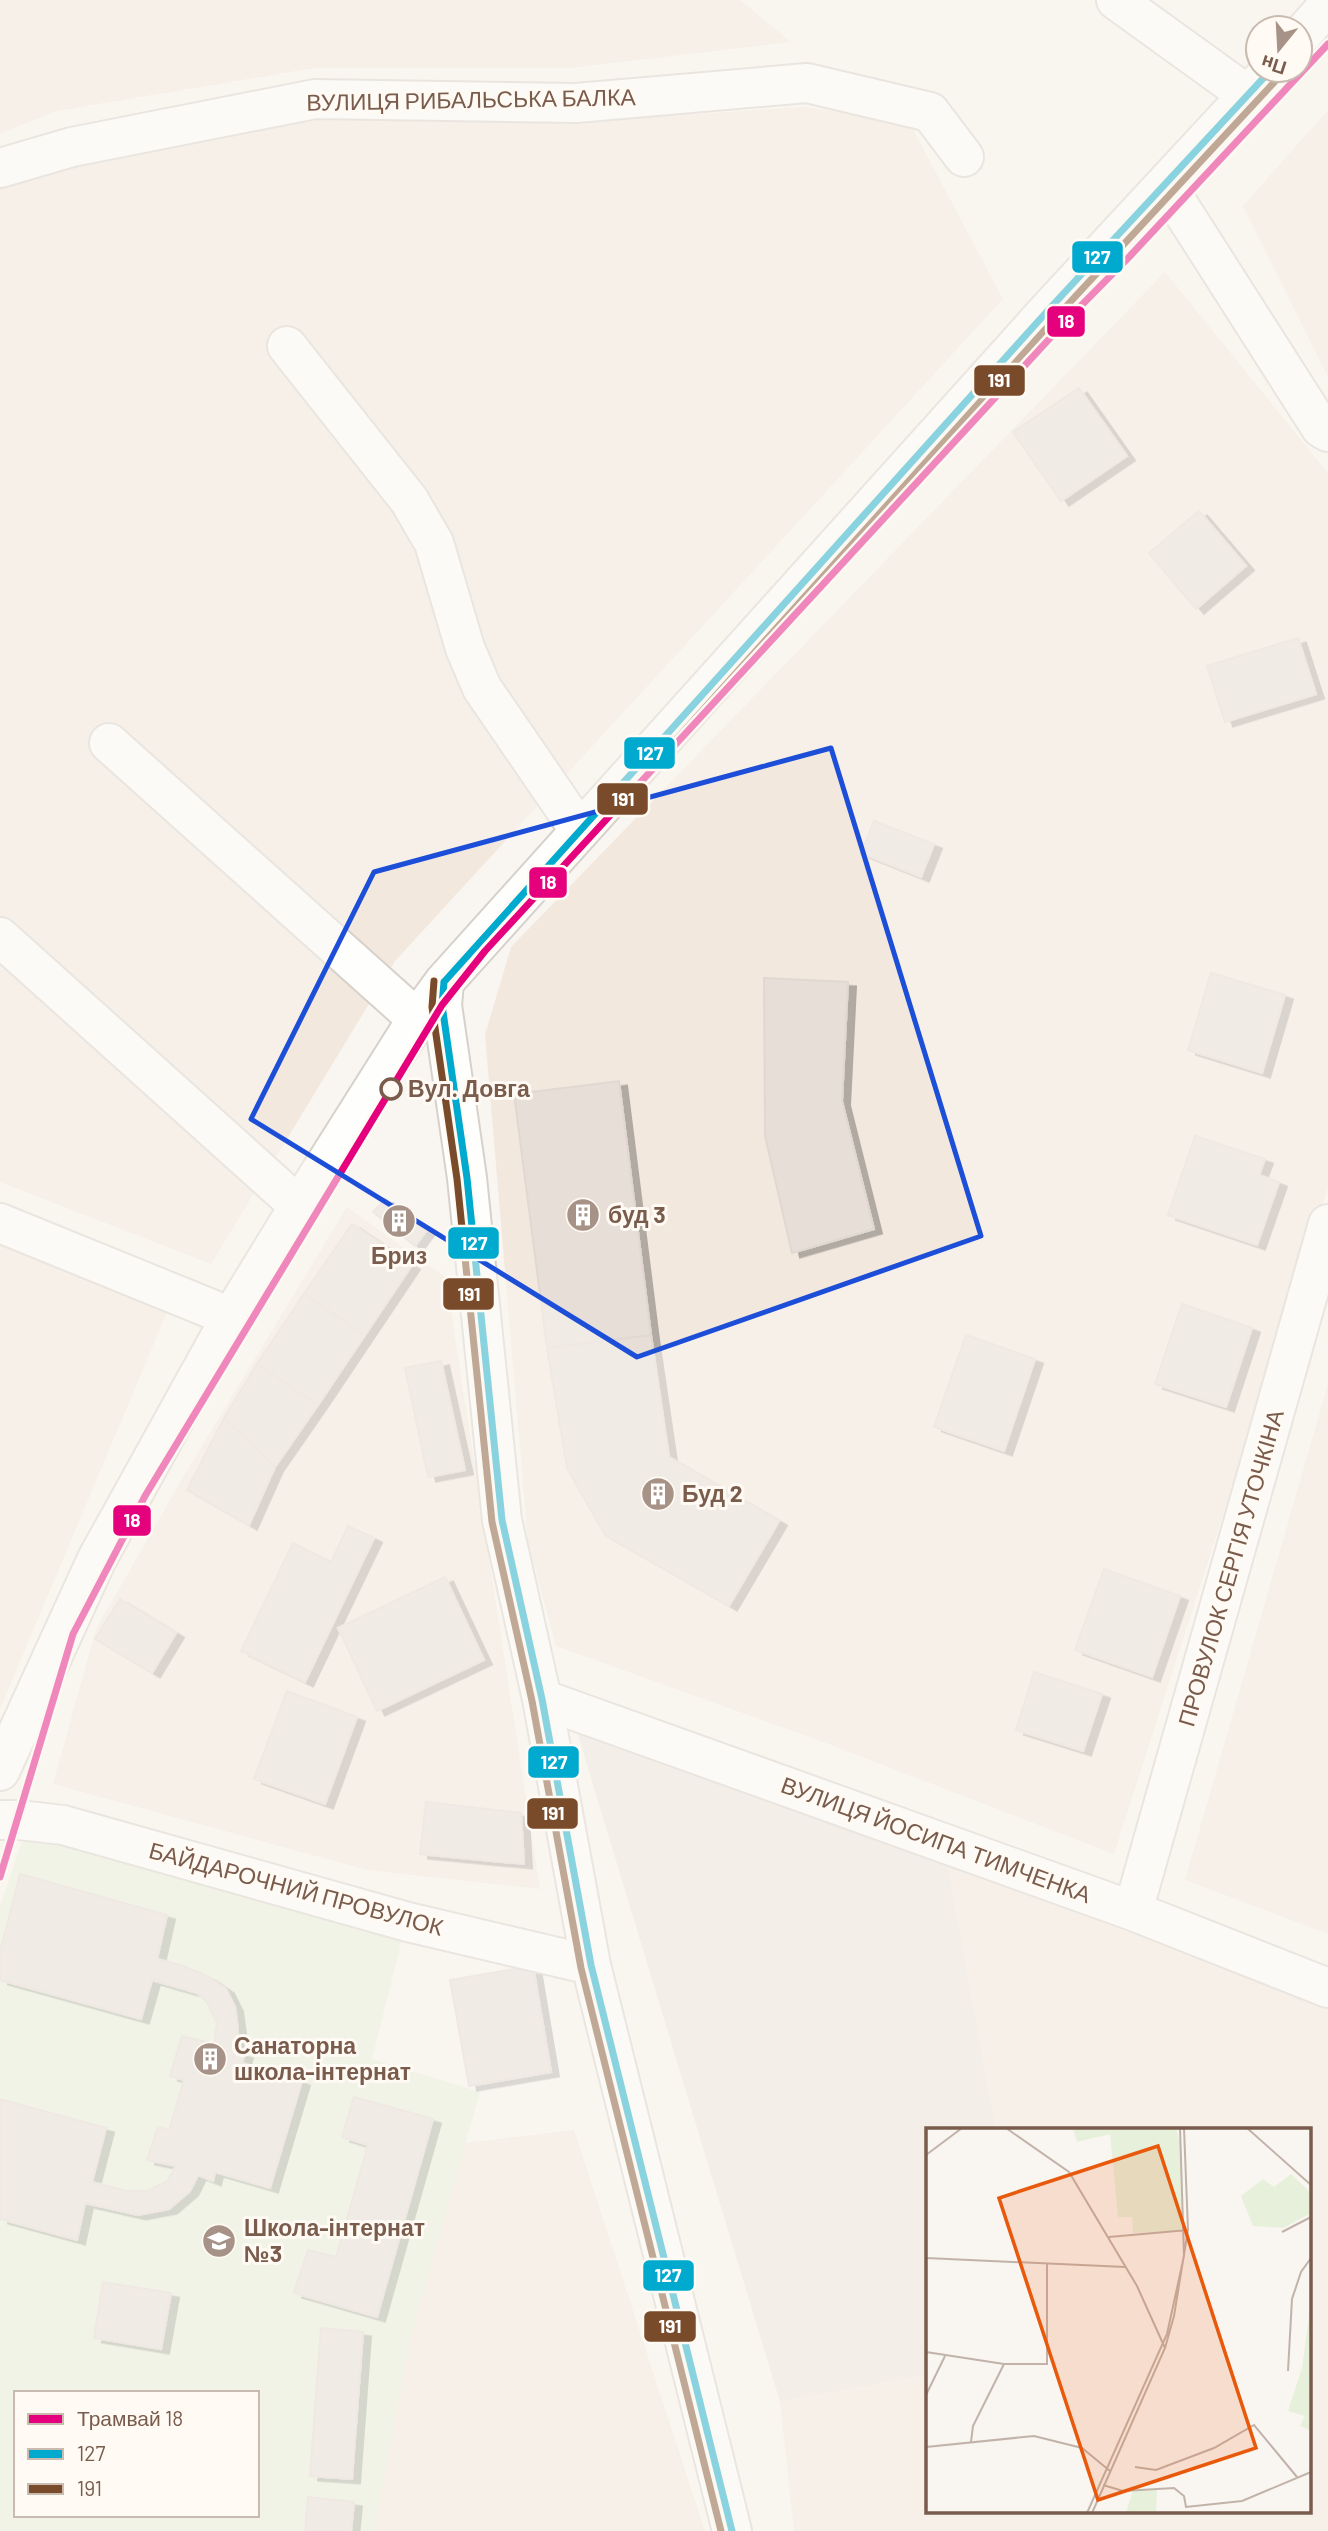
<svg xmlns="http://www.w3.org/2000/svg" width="1328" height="2531" viewBox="0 0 1328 2531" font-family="Barlow,sans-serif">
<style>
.residential{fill:#f2e8de}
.industrial{fill:#ede5e0}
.green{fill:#e7f0db;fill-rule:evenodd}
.building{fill:#e6ded7;stroke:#e2d8d2;stroke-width:2;filter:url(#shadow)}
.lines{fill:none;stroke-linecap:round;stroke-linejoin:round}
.minor-casing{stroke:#d7d1cb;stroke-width:42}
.minor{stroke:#fefefd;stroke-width:38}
.bus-1-casing{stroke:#fffaf3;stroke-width:12}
.bus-2-casing{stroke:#fffaf3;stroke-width:12}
.bus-1{stroke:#00a9ce;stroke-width:7}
.bus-2{stroke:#7a4b2a;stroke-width:7}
.tram-1-casing{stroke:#fffaf3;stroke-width:12}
.tram-1{stroke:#e5007d;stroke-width:7}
.marked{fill:none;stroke:#1d4ed8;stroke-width:5;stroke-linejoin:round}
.stop-dot{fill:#fffaf3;stroke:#7a5c4d;stroke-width:3.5}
.labels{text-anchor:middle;stroke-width:6;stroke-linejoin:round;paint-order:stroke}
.street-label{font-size:23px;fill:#7a5c4d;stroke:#fffaf3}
.stop-label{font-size:23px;font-weight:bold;fill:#7a5c4d;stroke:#fffaf3;text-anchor:start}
.poi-label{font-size:23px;font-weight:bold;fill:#7a5c4d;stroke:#fffaf3;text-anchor:start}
.inset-road{fill:none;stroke:#c2b3aa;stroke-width:2}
.view{fill:#e8590c;fill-opacity:0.15;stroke:#e8590c;stroke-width:3.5}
.inset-edge{fill:none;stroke:#7a5c4d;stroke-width:3.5}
.line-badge{stroke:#fffaf3;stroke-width:2.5}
.badge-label{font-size:19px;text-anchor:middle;font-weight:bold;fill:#fff}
</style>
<defs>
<filter id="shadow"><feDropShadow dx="8" dy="4.5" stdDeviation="0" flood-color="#0004"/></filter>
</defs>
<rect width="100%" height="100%" fill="#f9f5f0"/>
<path class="residential" d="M0 0H740L791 42 569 68H314L56 111 0 134Z
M802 107 908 120 1003 299 395 961 211 1264 0 1182V185L79 159 322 114 580 122Z
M1328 110V377L1243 206Z
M1165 272 1328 473V1188L1114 1854 818 1740 556 1646 528 1542 485 1035 511 947Z
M347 1207 446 1278 540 1889 367 1870 53 1784 96 1629 182 1479Z
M0 1234 168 1310 0 1709Z
M1328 1384V1934L1185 1880Z
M948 1866 1328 2005V2531H794L780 2402 927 2375V2512H1309V2130H996Z
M574 2130 705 2531H374L410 2339 465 2143Z"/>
<path class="industrial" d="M577 1732 948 1866 996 2130H927V2375L780 2402Z"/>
<path class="green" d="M25 1832 403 1936 372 2059 480 2092 410 2339 374 2531H0V1907ZM16 2393H257V2515H16Z"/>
<path class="building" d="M1079 388 1127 456 1061 501 1013 432Z
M1199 511 1246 566 1196 609 1149 553Z
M1298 638 1316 694 1225 722 1207 666Z
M874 821 934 844 921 877 861 853Z
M1211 973 1285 995 1262 1073 1188 1050Z
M764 978 848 982 842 1101 874 1229 792 1253 765 1136Z
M619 1081 651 1335 547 1348 514 1094Z
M1195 1136 1265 1159 1259 1175 1279 1182 1257 1245 1168 1215Z
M385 1199 427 1230 415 1246 373 1212Z
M352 1224 412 1265 365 1335 304 1294Z
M304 1294 365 1335 318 1405 257 1364Z
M1182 1304 1252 1328 1226 1407 1155 1384Z
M651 1335 669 1457 779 1521 729 1606 605 1535 567 1468 547 1348Z
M966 1335 1035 1359 1004 1451 934 1427Z
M441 1361 465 1470 428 1477 405 1368Z
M257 1364 318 1405 275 1467 224 1418Z
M224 1418 275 1467 249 1525 187 1490Z
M348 1526 374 1538 305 1682 241 1651 293 1543 331 1562Z
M1104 1569 1180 1596 1152 1677 1075 1650Z
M445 1577 484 1660 377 1711 338 1628Z
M120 1599 176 1633 152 1673 95 1639Z
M1034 1672 1102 1694 1083 1751 1016 1730Z
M287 1691 357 1717 325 1804 254 1779Z
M426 1802 521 1813 524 1864 420 1854Z
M20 1874 167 1915 157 1959 184 1966 209 1977 226 1989 235 2007 238 2029 235 2051 245 2054 242 2063 302 2081 270 2188 215 2172 213 2181 198 2175 190 2191 169 2209 138 2215 85 2203 77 2240 0 2219V2099L106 2128 92 2182 127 2191H148L167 2181 176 2166 147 2160 158 2127 169 2130 184 2080 170 2076 182 2036 214 2044 217 2023 207 2002 197 1993 152 1980 141 2019 0 1980V1952Z
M533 1966 551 2072 469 2086 450 1980Z
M354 2097 433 2119 377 2317 294 2293 308 2250 336 2257 368 2145 342 2137Z
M103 2282 171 2293 161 2349 94 2338Z
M321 2328 363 2332 352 2479 310 2476Z
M308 2497 354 2502 351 2531H305Z"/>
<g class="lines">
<g class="minor-casing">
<path id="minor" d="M1116 0 1249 96
M1300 37 1328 5
M0 168 72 147 315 99 576 103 807 83 930 112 964 157
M1164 187 1178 204 1321 428 1328 432
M287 346 409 500 434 543 465 648 482 688 580 831
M109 743 417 1019
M0 937 299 1206
M444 982 442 1005 467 1178 502 1520 542 1699 591 1965 732 2531
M0 1223 231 1317
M542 1699 1133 1911 1328 1988
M0 1771 97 1559 231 1317 299 1206 417 1019 444 982 1052 306 1271 70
M0 1820H19L63 1825 408 1922 591 1965
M1133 1911 1328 1224"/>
</g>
<use href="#minor" class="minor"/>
<g class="bus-1-casing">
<path id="bus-1" d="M444 982 442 1005 467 1178 502 1520 542 1699 591 1965 732 2531
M444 982 1052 306 1271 70"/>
</g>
<g class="bus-2-casing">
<path id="bus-2" d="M434 981 432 1007 457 1179 492 1522 532 1701 581 1968 721 2531
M452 989 1060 313 1279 77"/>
</g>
<use href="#bus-1" class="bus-1"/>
<use href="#bus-2" class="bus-2"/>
<g class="tram-1-casing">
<path id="tram-1" d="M0 1877 73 1634 145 1496 442 1005 485 951 1063 324 1130 256 1328 44"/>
</g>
<use href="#tram-1" class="tram-1"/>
</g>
<path d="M0 0H1328V2531H0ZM831 748 981 1236 637 1357 251 1119 374 872Z" fill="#f9f5f0" fill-opacity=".55" fill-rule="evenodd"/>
<path class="marked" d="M831 748 981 1236 637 1357 251 1119 374 872Z"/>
<defs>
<g id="building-disc" transform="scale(1.75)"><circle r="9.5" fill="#a69286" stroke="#fffaf3"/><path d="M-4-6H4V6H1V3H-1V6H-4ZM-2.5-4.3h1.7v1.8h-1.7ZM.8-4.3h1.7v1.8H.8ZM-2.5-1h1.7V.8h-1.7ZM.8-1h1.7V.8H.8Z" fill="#fff"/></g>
<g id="school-disc" transform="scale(1.75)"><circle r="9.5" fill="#a69286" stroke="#fffaf3"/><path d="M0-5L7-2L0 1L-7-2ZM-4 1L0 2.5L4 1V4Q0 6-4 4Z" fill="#fff"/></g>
</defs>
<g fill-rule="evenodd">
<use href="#building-disc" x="583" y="1215"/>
<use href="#building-disc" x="399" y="1221"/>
<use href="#building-disc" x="658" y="1494"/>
<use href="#building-disc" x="210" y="2059"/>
<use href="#school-disc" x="219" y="2241"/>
</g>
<circle class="stop-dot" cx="391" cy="1089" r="10"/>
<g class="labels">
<g class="street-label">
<text transform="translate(471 100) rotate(-1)" y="8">ВУЛИЦЯ РИБАЛЬСЬКА БАЛКА</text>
<text transform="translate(1231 1568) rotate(-74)" y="8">ПРОВУЛОК СЕРГІЯ УТОЧКІНА</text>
<text transform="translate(936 1840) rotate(20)" y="8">ВУЛИЦЯ ЙОСИПА ТИМЧЕНКА</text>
<text transform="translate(296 1889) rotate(15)" y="8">БАЙДАРОЧНИЙ ПРОВУЛОК</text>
</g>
<g class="stop-label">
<text x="408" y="1097">Вул. Довга</text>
</g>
<g class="poi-label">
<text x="608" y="1223">буд 3</text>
<text x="399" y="1264" text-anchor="middle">Бриз</text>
<text x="682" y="1502">Буд 2</text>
<text x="234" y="2054">Санаторна<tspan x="234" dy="26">школа-інтернат</tspan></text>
<text x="244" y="2236">Школа-інтернат<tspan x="244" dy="26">№3</tspan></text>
</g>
</g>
<g transform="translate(926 2128)">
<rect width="385" height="385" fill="#f9f5f0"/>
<path d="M147 0H250L256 22V103L207 105 206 89H192L184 6 151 14ZM365 46 385 65V85L357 100 327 98 315 68 337 51 348 59ZM385 173V303L374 298 379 288 362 283 376 240ZM207 362H231L230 385H200Z" fill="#e7f0db"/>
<path class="inset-road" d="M80 0 143 44 211 158 239 220M321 0 385 57M0 27 36 0M356 104 385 89M183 109 262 102M0 130 199 139M0 224 78 236H121V136M362 243 366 171 375 144 385 130M0 267 19 228M45 314 47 298 78 236M0 319 108 308 156 320 184 343M209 339 230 342 288 320 328 297 371 349M177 357 197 363 248 360 258 368 260 379 316 373 385 344M161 385 241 206 258 128 254 0M166 385 239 220 248 188 262 102 258 0"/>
<path class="view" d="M232 18 330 320 172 372 73 70Z"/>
<rect width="385" height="385" class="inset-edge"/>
</g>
<g class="line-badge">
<rect x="1071" y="240" width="53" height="34" rx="7" fill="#00a9ce"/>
<rect x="1046" y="305" width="40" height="33" rx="7" fill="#e5007d"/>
<rect x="973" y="364" width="53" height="33" rx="7" fill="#7a4b2a"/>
<rect x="623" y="736" width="53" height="34" rx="7" fill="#00a9ce"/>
<rect x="596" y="782" width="53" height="34" rx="7" fill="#7a4b2a"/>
<rect x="528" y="866" width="40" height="33" rx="7" fill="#e5007d"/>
<rect x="447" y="1226" width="53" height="34" rx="7" fill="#00a9ce"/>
<rect x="442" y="1277" width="53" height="34" rx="7" fill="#7a4b2a"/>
<rect x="112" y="1504" width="40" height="33" rx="7" fill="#e5007d"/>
<rect x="527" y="1745" width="53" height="34" rx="7" fill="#00a9ce"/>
<rect x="526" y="1797" width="53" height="33" rx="7" fill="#7a4b2a"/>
<rect x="642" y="2259" width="53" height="33" rx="7" fill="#00a9ce"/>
<rect x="643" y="2310" width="54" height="33" rx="7" fill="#7a4b2a"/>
</g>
<g class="badge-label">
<text x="1097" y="264">127</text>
<text x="1066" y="328">18</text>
<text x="999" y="387">191</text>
<text x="650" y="760">127</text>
<text x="623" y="806">191</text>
<text x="548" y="889">18</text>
<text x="474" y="1250">127</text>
<text x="469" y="1301">191</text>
<text x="132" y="1527">18</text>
<text x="554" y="1769">127</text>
<text x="553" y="1820">191</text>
<text x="668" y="2282">127</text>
<text x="670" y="2333">191</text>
</g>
<rect x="14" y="2391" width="245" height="126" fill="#fffaf3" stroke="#cabbb1" stroke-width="2"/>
<rect x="28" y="2414" width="35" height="10" fill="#e5007d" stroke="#cabbb1" stroke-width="2"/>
<text x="77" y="2426" font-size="21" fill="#7a5c4d">Трамвай 18</text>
<rect x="28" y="2449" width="35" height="10" fill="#00a9ce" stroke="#cabbb1" stroke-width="2"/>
<text x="77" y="2461" font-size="21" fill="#7a5c4d">127</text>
<rect x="28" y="2484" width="35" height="10" fill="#7a4b2a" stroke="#cabbb1" stroke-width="2"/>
<text x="77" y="2496" font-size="21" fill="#7a5c4d">191</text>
<g transform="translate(1279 49) rotate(198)"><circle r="33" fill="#fffaf3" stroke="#cabbb1" stroke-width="2"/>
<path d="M0-5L12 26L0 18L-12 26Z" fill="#a69286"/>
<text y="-10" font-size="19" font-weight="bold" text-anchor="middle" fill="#7a5c4d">Пн</text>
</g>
</svg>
